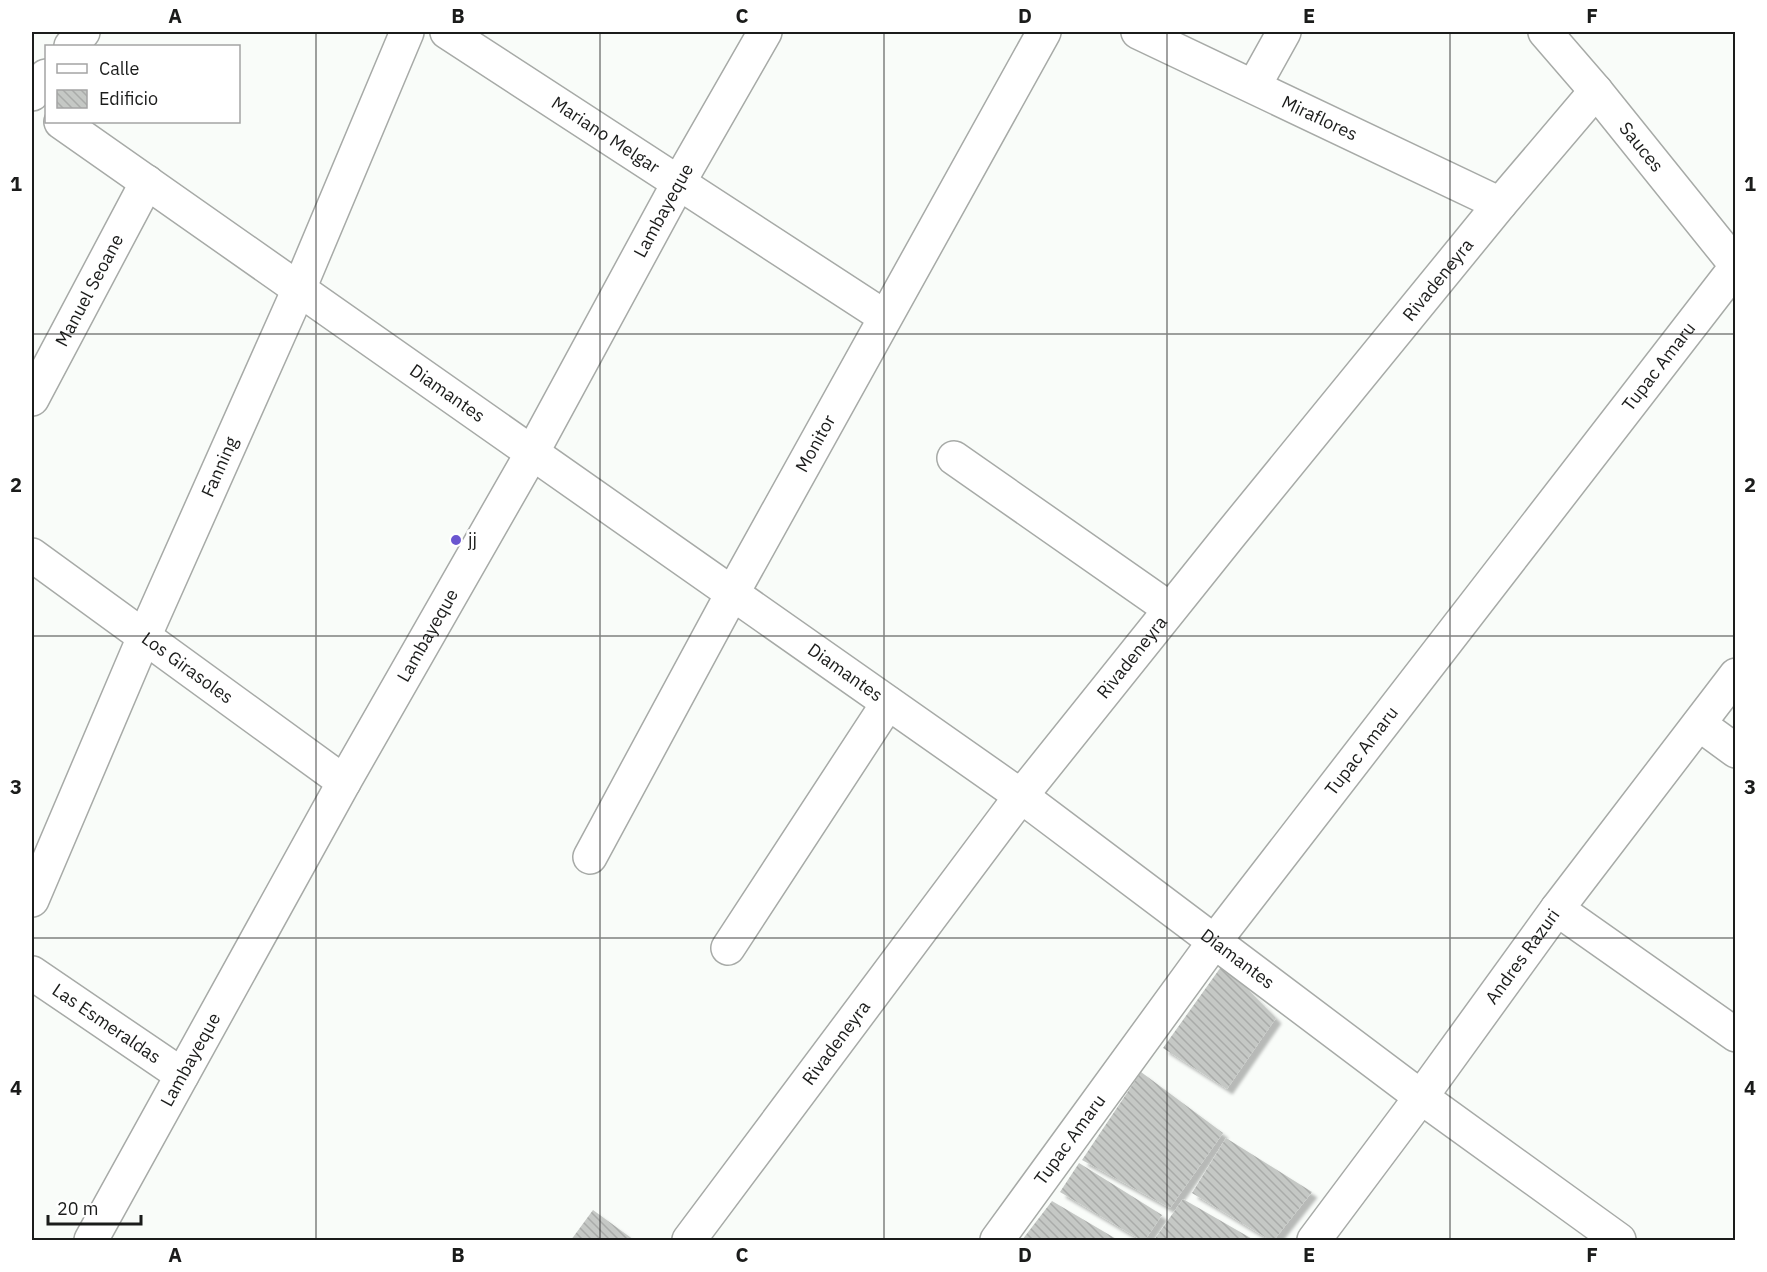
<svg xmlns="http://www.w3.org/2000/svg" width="1767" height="1272" viewBox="0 0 1767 1272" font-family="'IBM Plex Sans',sans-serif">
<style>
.building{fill:url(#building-back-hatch);filter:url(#shadow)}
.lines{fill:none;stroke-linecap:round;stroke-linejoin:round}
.street-casing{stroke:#a7aaa7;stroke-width:36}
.secondary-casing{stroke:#a7aaa7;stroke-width:36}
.street{stroke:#fff;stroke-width:33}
.secondary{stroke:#fff;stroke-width:33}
.grid{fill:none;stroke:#1b1c1b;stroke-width:1.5;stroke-opacity:0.55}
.poi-dot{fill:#6a56d0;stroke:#fff;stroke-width:2}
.labels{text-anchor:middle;stroke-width:6;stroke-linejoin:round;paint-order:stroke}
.street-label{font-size:18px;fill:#1b1c1b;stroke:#fff}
.poi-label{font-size:18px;fill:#1b1c1b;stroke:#fff;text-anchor:start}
.neatline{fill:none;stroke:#1b1c1b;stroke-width:2}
.grid-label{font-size:20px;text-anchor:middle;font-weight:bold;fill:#1b1c1b}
</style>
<defs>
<pattern id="building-back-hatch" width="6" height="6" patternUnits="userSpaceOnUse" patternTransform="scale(1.5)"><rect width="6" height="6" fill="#c5c8c5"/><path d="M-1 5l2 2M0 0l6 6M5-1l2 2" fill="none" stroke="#a9aba9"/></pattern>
<filter id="shadow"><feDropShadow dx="5.5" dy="5.5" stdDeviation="1.5" flood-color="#0004"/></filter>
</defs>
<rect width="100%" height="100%" fill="#f9fcf9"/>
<path class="building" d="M1223 964 1276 1018 1227 1089 1163 1048Z
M1141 1072 1223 1133 1170 1208 1082 1160Z
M1226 1138 1312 1192 1274 1240H1270L1192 1193Z
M1079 1163 1162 1215 1145 1240H1141L1060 1192Z
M1183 1199 1254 1240H1154Z
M1052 1201 1118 1240H1022Z
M593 1210 623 1232 634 1240H571Z"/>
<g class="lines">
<g class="street-casing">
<g id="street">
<path id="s1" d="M447 32 885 317"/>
<path id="s2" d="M1138 32 1500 204"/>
<path id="s3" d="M1545 32 1596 91 1736 265"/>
<path d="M71 46 83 32"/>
<path d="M1254 86 1284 32"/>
<path d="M32 94 46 76"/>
<path id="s4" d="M61 122 1021 796 1421 1097 1619 1240"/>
<path id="s5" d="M32 399 147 182"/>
<path d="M954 458 1170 609"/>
<path id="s6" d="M32 555 344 782"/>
<path d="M1699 724 1736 751"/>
<path id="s7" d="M590 857 732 594 1044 32"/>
<path d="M1557 909 1736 1035"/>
<path d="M728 948 888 703"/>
<path id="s8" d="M32 973 182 1075"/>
<path id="s9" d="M91 1240 344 782 532 453 679 182 765 32"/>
<path id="s10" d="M689 1240 1021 796 1230 535 1500 204 1596 91"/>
<path id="s11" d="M997 1240 1214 942 1736 267"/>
<path id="s12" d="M1314 1240 1421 1097 1557 909 1736 675"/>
</g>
</g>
<g class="secondary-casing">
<g id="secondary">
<path id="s13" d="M32 900 144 637 299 289 407 32"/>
</g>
</g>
<use href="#street" class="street"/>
<use href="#secondary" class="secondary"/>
</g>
<path class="grid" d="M316 32V1240M600 32V1240M884 32V1240M1167 32V1240M1450 32V1240M32 334H1736M32 636H1736M32 938H1736"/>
<circle class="poi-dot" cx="456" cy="540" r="6"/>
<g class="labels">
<g class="street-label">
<text dy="6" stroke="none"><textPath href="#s2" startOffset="201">Miraflores</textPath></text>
<text dy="6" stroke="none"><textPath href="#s1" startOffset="189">Mariano Melgar</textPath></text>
<text dy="6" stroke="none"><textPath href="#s3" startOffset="150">Sauces</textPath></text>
<text dy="6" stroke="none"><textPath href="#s9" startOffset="1178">Lambayeque</textPath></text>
<text dy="6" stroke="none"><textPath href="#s10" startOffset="1218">Rivadeneyra</textPath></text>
<text dy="6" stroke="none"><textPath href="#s5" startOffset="123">Manuel Seoane</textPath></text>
<text dy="6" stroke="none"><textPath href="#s11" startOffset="1096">Tupac Amaru</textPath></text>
<text dy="6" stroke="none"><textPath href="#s4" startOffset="472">Diamantes</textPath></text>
<text dy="6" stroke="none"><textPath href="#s7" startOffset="471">Monitor</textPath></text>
<text dy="6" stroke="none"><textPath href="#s13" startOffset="472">Fanning</textPath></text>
<text dy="6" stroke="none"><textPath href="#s9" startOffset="692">Lambayeque</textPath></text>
<text dy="6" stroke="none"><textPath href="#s10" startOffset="732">Rivadeneyra</textPath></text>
<text dy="6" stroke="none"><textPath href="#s6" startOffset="192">Los Girasoles</textPath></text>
<text dy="6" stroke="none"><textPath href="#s4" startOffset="958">Diamantes</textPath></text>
<text dy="6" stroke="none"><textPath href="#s11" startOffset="610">Tupac Amaru</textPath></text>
<text dy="6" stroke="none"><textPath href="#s12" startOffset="352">Andres Razuri</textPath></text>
<text dy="6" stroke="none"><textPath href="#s4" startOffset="1444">Diamantes</textPath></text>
<text dy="6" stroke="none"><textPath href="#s8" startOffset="90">Las Esmeraldas</textPath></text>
<text dy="6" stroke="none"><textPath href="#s10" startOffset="246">Rivadeneyra</textPath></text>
<text dy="6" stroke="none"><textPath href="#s9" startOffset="206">Lambayeque</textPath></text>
<text dy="6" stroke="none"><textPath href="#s11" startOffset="124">Tupac Amaru</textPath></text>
</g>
<g class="poi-label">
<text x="468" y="546">jj</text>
</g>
</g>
<rect width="1767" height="1272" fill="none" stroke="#ffffff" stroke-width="66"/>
<rect x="45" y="45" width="195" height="78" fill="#ffffff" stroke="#a4a4a4" stroke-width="1.5"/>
<rect x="57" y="64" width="30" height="9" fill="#ffffff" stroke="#a4a4a4" stroke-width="1.5"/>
<text x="99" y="75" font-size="18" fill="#1b1c1b">Calle</text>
<rect x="57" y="90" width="30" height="18" fill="url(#building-back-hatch)" stroke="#a4a4a4" stroke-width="1.5"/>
<text x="99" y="105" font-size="18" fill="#1b1c1b">Edificio</text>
<path d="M48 1215v9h93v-9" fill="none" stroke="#1b1c1b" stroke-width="3"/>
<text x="57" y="1215" font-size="18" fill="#1b1c1b" stroke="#ffffff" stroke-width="4.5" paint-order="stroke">20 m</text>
<rect x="33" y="33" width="1701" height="1206" class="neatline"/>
<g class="grid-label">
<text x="175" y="23">A</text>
<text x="458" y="23">B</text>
<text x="742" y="23">C</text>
<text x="1025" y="23">D</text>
<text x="1309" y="23">E</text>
<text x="1592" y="23">F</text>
<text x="16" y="191">1</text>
<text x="1750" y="191">1</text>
<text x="16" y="492">2</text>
<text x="1750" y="492">2</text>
<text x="16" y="794">3</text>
<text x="1750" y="794">3</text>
<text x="16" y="1095">4</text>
<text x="1750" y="1095">4</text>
<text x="175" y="1262">A</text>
<text x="458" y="1262">B</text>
<text x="742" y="1262">C</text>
<text x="1025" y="1262">D</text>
<text x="1309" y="1262">E</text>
<text x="1592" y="1262">F</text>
</g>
</svg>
